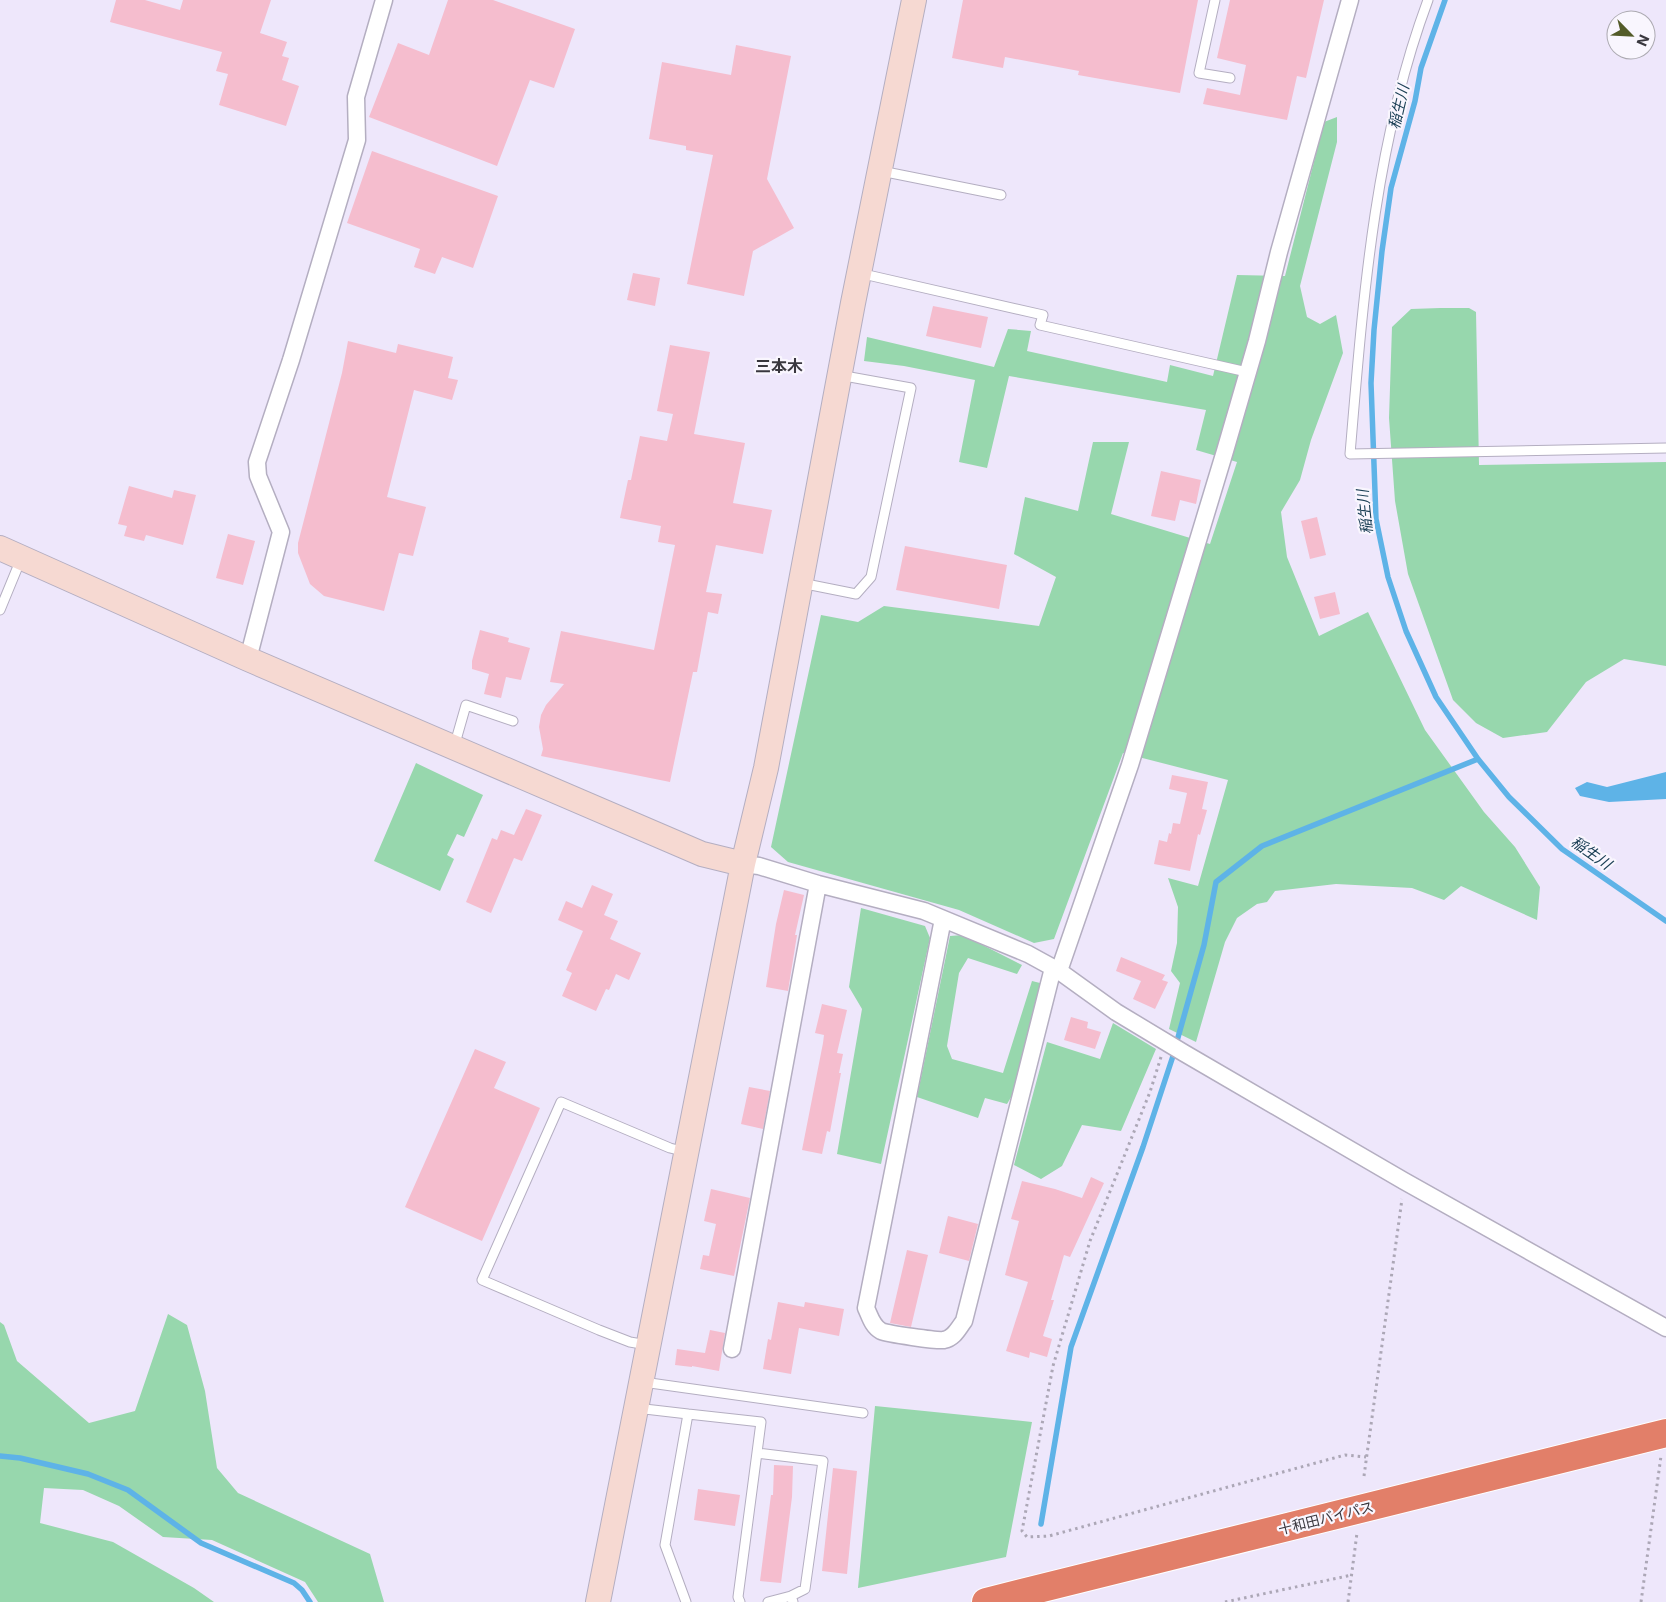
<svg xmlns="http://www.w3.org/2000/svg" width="1666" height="1602" viewBox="0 0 1666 1602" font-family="Inter,'Noto Sans JP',sans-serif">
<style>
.green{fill:#97d7ad}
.water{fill:#5eb3e7}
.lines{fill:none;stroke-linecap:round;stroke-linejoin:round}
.stream{stroke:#5eb3e7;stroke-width:5.5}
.building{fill:#f5bdce}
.lane-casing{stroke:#b4aec1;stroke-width:11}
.street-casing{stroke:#b4aec1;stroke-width:19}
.secondary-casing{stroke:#b4aec1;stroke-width:26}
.highway-casing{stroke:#fff;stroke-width:30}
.path{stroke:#aca7b6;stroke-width:3;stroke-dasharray:2.5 4;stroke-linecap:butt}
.lane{stroke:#fff;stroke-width:9}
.street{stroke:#fff;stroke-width:16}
.secondary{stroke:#f6d9d2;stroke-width:24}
.highway{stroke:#e27f69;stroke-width:28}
.labels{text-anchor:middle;stroke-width:4.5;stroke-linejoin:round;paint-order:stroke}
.street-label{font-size:14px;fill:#39373e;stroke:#f9f6fe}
.water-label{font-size:15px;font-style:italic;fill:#1c4056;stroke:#f9f6fe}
.quarter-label{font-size:16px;font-weight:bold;fill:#39373e;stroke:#f9f6fe}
</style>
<rect width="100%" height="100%" fill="#eee7fb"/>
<path class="green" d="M1337 117V142L1300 286 1307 317 1320 324 1336 315 1343 353 1311 440 1300 480 1281 512 1287 557 1319 636 1368 612 1425 730 1484 812 1515 847 1540 887 1537 920 1461 886 1444 900 1412 888 1336 884 1275 891 1267 902 1257 904 1237 918 1225 942 1196 1042 1169 1029 1180 983 1171 971 1177 943 1178 907 1168 878 1198 886 1228 780 1123 753 1054 939 1034 943 959 910 788 862 771 847 821 615 858 622 884 606 1039 626 1056 577 1014 554 1025 497 1078 511 1093 442H1129L1111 514 1210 544 1237 462 1196 450 1206 410 1009 376 987 468 959 462 975 380 904 366 864 361 867 337 994 367 1008 329 1031 331 1027 351 1167 382 1170 365 1213 376 1237 275 1285 276 1324 122Z
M1440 308H1469L1476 312 1479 465 1666 462V666L1624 659 1586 682 1547 732 1503 738 1476 723 1453 700 1408 574 1395 501 1389 418 1392 327 1411 309Z
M416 763 483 795 464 837 457 834 447 855 454 859 440 891 374 861Z
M861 908 925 926 930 938 881 1164 837 1154 862 1009 849 987Z
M963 935 1022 965 1017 974 968 958 959 973 947 1046 952 1059 1003 1073 1032 981 1044 984 1013 1094 1007 1104 985 1098 978 1118 917 1097 950 936Z
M1113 1023 1156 1049 1121 1131 1082 1125 1062 1166 1041 1179 1014 1165 1047 1042 1100 1059Z
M168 1314 187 1325 205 1391 217 1468 238 1493 370 1554 384 1602H318L305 1582 212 1540 163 1537 119 1506 83 1490 44 1488 40 1523 113 1542 194 1588 214 1602H0V1322L4 1325 17 1361 89 1423 135 1411Z
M875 1406 1032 1422 1006 1557 858 1588Z"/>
<path class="water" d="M1666 772V799L1609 802 1580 796 1575 788 1587 782 1607 787Z"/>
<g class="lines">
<path class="stream" d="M1445 0 1421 68 1415 101 1391 188 1382 251 1374 330 1371 383 1376 519 1388 577 1406 631 1436 697 1478 759 1509 797 1562 849 1666 921
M1177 1041 1204 945 1216 882 1262 846 1478 759
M0 1456 20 1458 88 1474 128 1490 201 1543 294 1583 302 1590 310 1602
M1041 1524 1071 1347 1143 1147 1173 1056"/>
</g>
<path class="building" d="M116 0H145L180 10 183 0H271L260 33 287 42 282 56 289 58 282 80 299 86 286 126 219 105 228 74 216 71 222 52 110 22Z
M448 0H493L575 29 554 88 530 80 497 166 369 117 398 43 429 55Z
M963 0H1198L1180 93 1078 75 1079 71 1005 57 1003 68 952 58Z
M1230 0H1324L1306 78 1297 76 1287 120 1203 104 1207 88 1240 95 1246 65 1217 58Z
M736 45 791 56 767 179 794 228 753 251 744 296 687 284 713 155 686 150V146L649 139 662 62 731 75Z
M372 151 498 196 473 268 442 257 435 274 414 267 420 249 347 223Z
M633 273 660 278 655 306 627 300Z
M933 306 988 317 981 348 926 336Z
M348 341 396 353 398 344 453 357 448 378 458 380 452 400 414 390 387 497 426 507 413 556 399 553 384 611 324 596 310 584 298 553V543L342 373Z
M670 345 710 352 694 434 745 443 733 503 772 510 763 554 716 545 706 592 722 594 718 614 708 612 697 672H693L670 782 541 756 543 749 539 727 541 715 546 705 564 684 550 682 561 631 654 650 675 545 658 542 661 526 620 518 628 480H631L640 436 667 441 673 414 657 411Z
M1161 471 1201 480 1196 504 1180 500 1175 521 1151 516Z
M129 486 172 498 174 490 196 495 183 545 146 535 144 541 124 536 127 526 118 524Z
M1317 517 1326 555 1310 559 1301 521Z
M228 534 255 541 243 585 216 578Z
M905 546 1007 565 999 609 896 590Z
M1335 592 1340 614 1320 619 1314 597Z
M480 630 509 638 508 642 530 648 521 680 506 677 501 698 484 694 489 674 472 669V661Z
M1172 775 1208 782 1202 809 1207 810 1200 835 1198 834 1190 871 1154 864 1159 840 1167 842 1169 833 1171 834 1173 823 1180 824 1187 793 1169 789Z
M526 809 542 815 522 861 514 858 491 913 466 902 492 838 497 840 501 830 514 835Z
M592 885 613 894 604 915 618 921 610 939 641 953 629 980 616 974 609 990 606 989 596 1011 562 996 572 973 566 970 583 931 558 920 566 901 582 908Z
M784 890 804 895 795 935H797L788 991 766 987 776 924Z
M1121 957 1165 975 1162 980 1168 982 1155 1009 1133 999 1141 981 1116 971Z
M822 1004 847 1010 837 1053 843 1054 839 1073H841L830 1132 827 1131 822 1154 802 1150 823 1043 824 1035 815 1033Z
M1071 1017 1088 1022 1087 1028 1101 1032 1095 1049 1064 1040Z
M475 1049 506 1062 494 1088 540 1108 482 1241 405 1207Z
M749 1087 770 1091 763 1129 741 1124Z
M1091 1177 1104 1183 1070 1257 1064 1255 1051 1300H1054L1043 1336 1052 1339 1047 1357 1030 1352 1029 1358 1006 1351 1028 1282 1005 1275 1019 1221 1011 1219 1022 1181 1055 1189 1082 1198Z
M711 1189 750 1198 734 1276 700 1269 703 1255 709 1256 716 1224 704 1221Z
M948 1216 978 1224 969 1261 939 1253Z
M907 1250 928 1255 911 1327 890 1323Z
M778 1302 804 1307 805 1302 844 1309 839 1336 799 1328 791 1374 763 1369 768 1339 771 1340Z
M710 1330 725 1333 719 1371 692 1366V1367L675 1365 677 1349 705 1353Z
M774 1465 793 1466 792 1497 781 1583 760 1581 771 1495H773Z
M833 1468 857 1471 847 1574 822 1571Z
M698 1489 740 1495 735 1526 694 1520Z"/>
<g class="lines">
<g class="lane-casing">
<path id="lane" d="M1215 0 1199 73 1230 78
M1428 0C1374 145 1363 301 1350 454L1666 448
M881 171 1001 195
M859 273 1043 315 1040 325 1247 372
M801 583 856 594 871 577 911 388 839 375
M0 610 21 559
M454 747 466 705 513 721
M647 1345 630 1342 599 1330 482 1280 561 1102 670 1148 686 1152
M643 1382 863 1413
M636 1408 688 1414 665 1545 686 1602
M688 1414 761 1422 738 1597 740 1602
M757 1453 823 1461 805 1589 791 1596
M768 1602 791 1596 793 1602"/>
</g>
<g class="street-casing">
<path id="street" d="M248 659 281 532 258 476 257 462 291 360 357 140 356 97 384 0
M743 864 759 866 818 884 924 911 1028 954 1059 971 1116 1012 1184 1053 1404 1181 1666 1328
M943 919 866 1308C870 1316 872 1326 881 1331 888 1334 937 1341 944 1340 954 1338 958 1329 964 1321L1053 968
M1059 971 1130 765 1225 451 1257 341 1279 252 1350 0
M732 1349 818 884"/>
</g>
<g class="secondary-casing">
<path id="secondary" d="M0 548 248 659 702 854 743 864
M598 1602 743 864 766 768 853 303 914 0"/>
</g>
<g class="highway-casing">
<path id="highway" d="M986 1602 1666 1433"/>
</g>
<path class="path" d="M1161 1057 1150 1092 1090 1241 1053 1366 1022 1531 1027 1537 1049 1536 1345 1455 1366 1457
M1364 1476 1402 1199
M1225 1602 1352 1575
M1348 1602 1357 1533
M1641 1602 1661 1456"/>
<use href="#lane" class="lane"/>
<use href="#street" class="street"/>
<use href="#secondary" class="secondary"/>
<use href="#highway" class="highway"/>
</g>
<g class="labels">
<g class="street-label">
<text transform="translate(1326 1518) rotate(-14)" y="5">十和田バイパス</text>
</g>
<g class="water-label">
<text transform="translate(1399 107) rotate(-77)" y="5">稲生川</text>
<text transform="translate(1365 512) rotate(-96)" y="5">稲生川</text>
<text transform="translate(1591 853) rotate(35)" y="5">稲生川</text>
</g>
<g class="quarter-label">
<text x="779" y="372">三本木</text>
</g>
</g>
<g transform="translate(1631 35) rotate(114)"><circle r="24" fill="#f9f6fe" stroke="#acaab1"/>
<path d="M0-4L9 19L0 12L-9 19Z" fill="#535b29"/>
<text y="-8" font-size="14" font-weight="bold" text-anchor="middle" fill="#39373e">N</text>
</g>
</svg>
